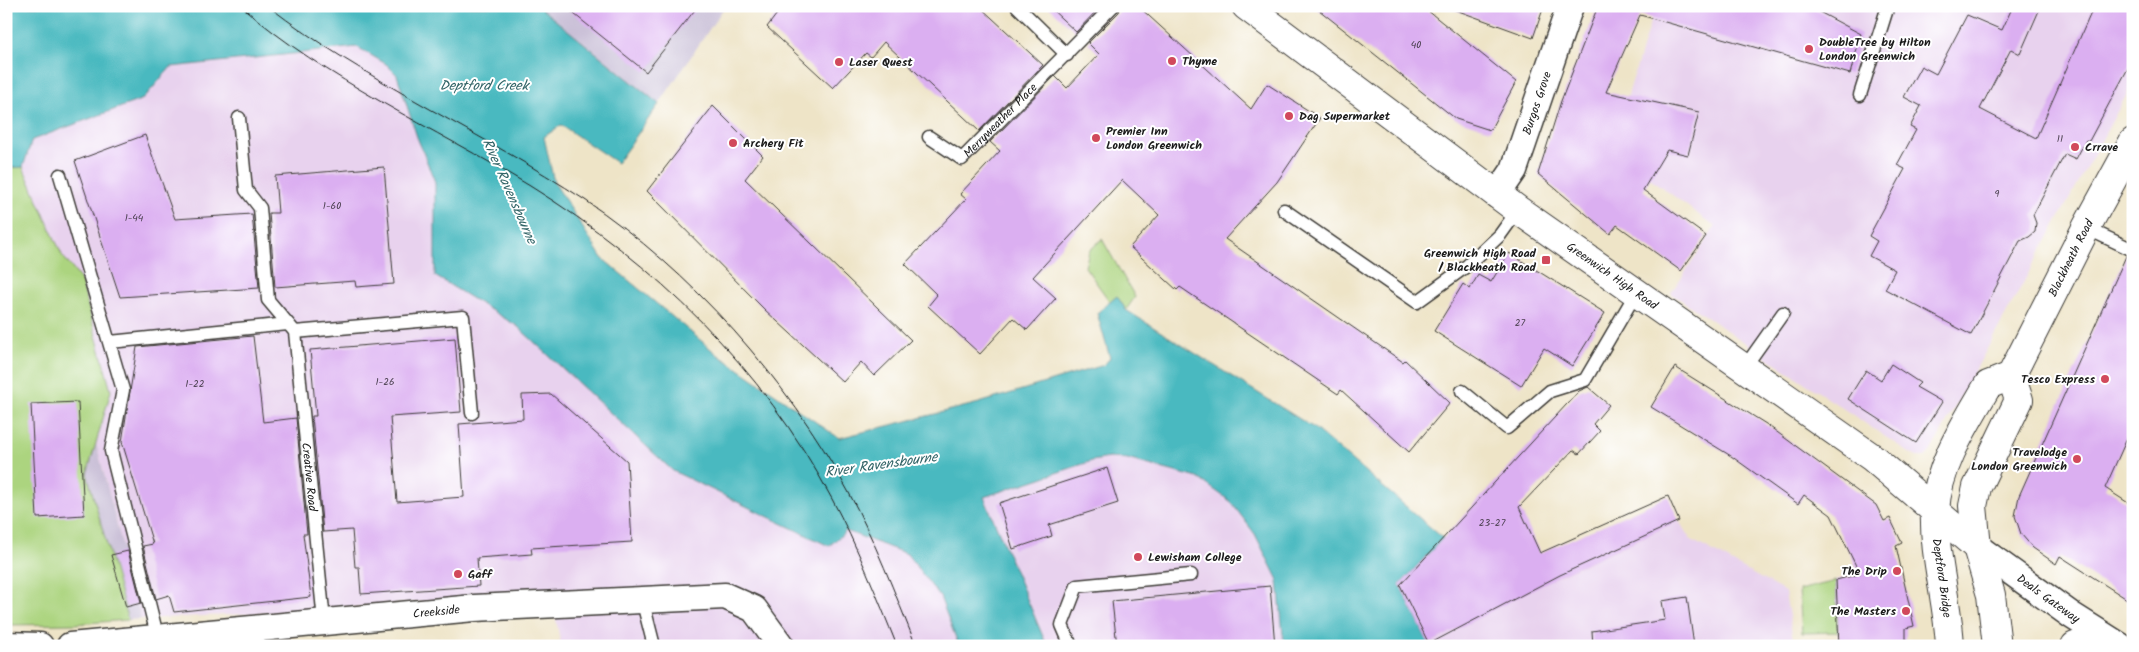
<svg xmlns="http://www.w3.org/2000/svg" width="2139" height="652" viewBox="0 0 2139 652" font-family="Kalam,sans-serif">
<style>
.built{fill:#e8d2ee}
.industrial{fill:#c9bfd7}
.green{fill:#acd47f;stroke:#64784e}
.water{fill:#49b9c0;stroke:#326a6e}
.building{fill:#dbaff1}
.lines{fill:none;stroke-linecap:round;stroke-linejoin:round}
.lane-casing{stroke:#3c3a36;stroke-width:15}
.street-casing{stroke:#3c3a36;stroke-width:29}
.primary-casing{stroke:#3c3a36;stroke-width:30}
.highway-casing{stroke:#3c3a36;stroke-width:30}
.lane{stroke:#fff;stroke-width:12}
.street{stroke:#fff;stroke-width:26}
.primary{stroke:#fff;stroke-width:28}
.highway{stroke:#fff;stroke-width:28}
.tram{stroke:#1c1c1c;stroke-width:1}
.poi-dot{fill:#d1495b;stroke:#fff;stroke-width:2}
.labels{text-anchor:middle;stroke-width:4;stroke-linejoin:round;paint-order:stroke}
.number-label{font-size:10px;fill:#4c4151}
.poi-label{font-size:12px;font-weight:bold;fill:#1c1c1c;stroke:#fff;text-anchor:start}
.street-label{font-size:12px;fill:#1c1c1c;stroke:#fff}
.water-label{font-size:14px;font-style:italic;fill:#306366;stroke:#fff}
</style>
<rect width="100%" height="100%" fill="#fff"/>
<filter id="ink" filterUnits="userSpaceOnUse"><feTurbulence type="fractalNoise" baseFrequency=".02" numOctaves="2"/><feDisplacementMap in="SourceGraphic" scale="10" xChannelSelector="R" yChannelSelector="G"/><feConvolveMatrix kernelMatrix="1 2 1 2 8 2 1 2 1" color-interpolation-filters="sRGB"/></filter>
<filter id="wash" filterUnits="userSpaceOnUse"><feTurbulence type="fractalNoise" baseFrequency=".0096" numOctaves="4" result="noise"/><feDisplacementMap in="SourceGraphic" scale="20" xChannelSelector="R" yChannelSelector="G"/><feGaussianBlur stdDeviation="1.12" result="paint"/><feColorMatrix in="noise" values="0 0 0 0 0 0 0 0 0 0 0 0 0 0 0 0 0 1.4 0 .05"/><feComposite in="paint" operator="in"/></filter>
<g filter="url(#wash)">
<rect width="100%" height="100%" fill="#eee4c7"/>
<path class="built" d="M1655 6H2133V83L1943 429 1930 452 1925 457H1917L1911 454 1671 293 1715 227 1631 164 1616 135Z
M357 47 386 64 397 75 417 137 435 182V276L517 326 673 471 829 546 846 530 907 554 940 597 959 646H561L551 592 305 611 141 619 96 443 111 391 81 280 62 255 23 167 32 140 143 99 171 67Z
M1109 458 1127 459 1198 478 1230 501 1255 534 1278 580 1284 646H1047L984 497 1092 461Z
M1679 521 1690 539 1785 592 1794 646 1429 644 1552 579Z"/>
<path class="industrial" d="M538 6H725L659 104Z
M96 443 141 619 128 620 87 474Z"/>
<path class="green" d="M23 167 62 255 81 280 111 391 87 474 128 620 74 624 6 625V168Z
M1102 239 1135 297 1126 310 1117 296 1110 302 1085 267 1089 251Z
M1836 581 1838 632 1802 633 1799 590Z"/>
<path class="water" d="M6 6H538L659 104 617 163 561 125 544 137 554 182 602 258 717 354 839 438 979 403 1104 365 1110 358 1097 313 1117 296 1126 310 1314 428 1443 538 1400 585 1429 644H1438L1439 646H1284L1278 580 1255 534 1230 501 1198 478 1127 459 1109 458 1092 461 984 497 1047 646H959L940 597 907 554 846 531 829 546 673 471 517 326 435 276V182L417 137 397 75 386 64 357 47 171 67 143 99 32 140 23 167 6 168Z"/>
<g id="blocks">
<path class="building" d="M564 6H698L646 72Z
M783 6H979L1043 65 979 131 884 42 871 57 866 53 833 88 767 27Z
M1048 6H1101L1076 32Z
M1121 6H1138L1251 109 1267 84 1320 118 1277 182 1225 239 1403 362 1405 360 1450 403 1409 452 1341 390 1338 394 1180 287 1177 290 1130 247 1159 215 1122 180 1033 277 1056 298 1027 330 1013 318 980 354 928 306 937 295 905 264 966 199 960 194 1000 151 990 142 1055 76 1067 88 1099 54 1088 43 1119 12Z
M1314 6H1422L1516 82 1490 130 1456 119Z
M1454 6H1544L1533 38 1453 9Z
M1598 6H1808L1861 34 1850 74 1640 15 1606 92 1699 112 1688 155 1667 150 1643 190 1706 236 1681 271 1617 225 1610 234 1538 174 1561 101Z
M2013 6H2041L2020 54 2011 49 1980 109 2036 138 2094 6H2133V59L2089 141 2086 140 2076 159 2065 154 2033 215 2036 223 2035 232 2029 237 2020 241 1971 335 1885 289 1895 270 1869 256 1877 241 1869 236 1905 169 1897 165 1916 130 1910 127 1921 106 1904 97 1921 66 1936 74 1967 15 2002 30Z
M713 106 763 156 745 179 911 340 874 376 861 362 843 382 764 309 647 191Z
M145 135 175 219 252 214 259 288 120 297 75 161Z
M384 167 394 284 356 287 355 281 275 287 269 213H278L275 176Z
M1509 253 1605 313 1572 366 1544 348 1521 386 1434 331 1463 284 1470 289 1478 275 1491 282Z
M2126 256 2133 258V425L2105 488 2133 506V603L2060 556 2056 564 2033 548 2021 534 2015 516 2019 496Z
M253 336 263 422 296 418 307 534H303L311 597 174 612 169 595 156 599 143 546 153 544 122 442 137 347Z
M455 338 461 412 390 417 397 502 464 497 459 424 523 419 522 395 551 394 627 461 632 542 531 548 532 554 477 558 479 586 361 594 359 567H355L352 530 323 532 312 416H316L310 350Z
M1891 364 1920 383 1916 387 1942 402 1916 443 1848 399 1866 370 1881 380Z
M1675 367 1766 424 1876 505 1884 521 1890 518 1902 543 1896 546 1914 626 1906 628V646H1839L1836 580 1860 574 1831 515 1804 495 1798 504 1731 456 1651 407Z
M1588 387 1609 405 1593 424 1600 431 1579 454 1573 450 1519 507 1540 553 1668 496 1679 521 1560 575 1429 644 1400 585 1579 391Z
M78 402 84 515 37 518 31 404Z
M1107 468 1118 503 1049 525 1052 536 1013 549 999 503Z
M128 551 141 603 126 607 111 555Z
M1270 586 1275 646H1117L1112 601Z
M1687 597 1694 646H1593L1592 631 1665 620 1662 601Z"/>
</g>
</g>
<g filter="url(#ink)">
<use href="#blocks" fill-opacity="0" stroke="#3c3a36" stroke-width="1"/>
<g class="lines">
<g class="lane-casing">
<g id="lane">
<path d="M1017 6 1067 55"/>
<path d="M1860 95 1888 6"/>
<path id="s1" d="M239 118 246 190 260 208 268 300 295 332 324 621"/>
<path id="s2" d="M929 137 962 159 1113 6"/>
<path d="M60 175 123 390 111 451 158 639"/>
<path d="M1284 210 1417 302 1468 265 1500 235 1518 210"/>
<path d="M2086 228 2133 250"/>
<path d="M295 332 463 317 472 413"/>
<path d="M110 342 288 324"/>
<path d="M1744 368 1783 313"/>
<path d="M1462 391 1507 428 1550 391 1585 380 1636 293"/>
<path d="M642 599 654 646"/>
<path d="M1071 646 1062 625 1077 586 1191 575"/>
</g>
</g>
<g class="street-casing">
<g id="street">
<path id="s3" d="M1497 195 1514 170 1570 6"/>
<path id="s4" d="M1977 547 2071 615 2120 646"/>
<path d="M6 645 40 646"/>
<path id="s5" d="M70 646 474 608 725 596 754 609 781 646"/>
</g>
</g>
<g class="primary-casing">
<g id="primary">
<path id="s6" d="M1246 6 1518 210 1873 458 1977 547"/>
</g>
</g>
<g class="highway-casing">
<g id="highway">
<path id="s7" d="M1950 646C1948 601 1933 555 1935 510 1938 465 1966 423 1988 385L2011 376 2086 228 2133 142"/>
<path d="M1997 646 1991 595 1977 547 1973 506 1977 487 2019 400 2011 376"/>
<path d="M2075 646 2101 636"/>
</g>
</g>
<use href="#lane" class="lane"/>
<use href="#street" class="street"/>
<use href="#primary" class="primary"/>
<use href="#highway" class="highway"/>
<path class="tram" d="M241 6C327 81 433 127 530 186 656 264 762 367 832 499 857 546 877 596 897 646
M268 6C367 82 481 132 585 200 691 271 787 379 848 491 875 541 895 593 916 646"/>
</g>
</g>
<g class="poi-dot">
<circle cx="1809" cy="49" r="5"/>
<circle cx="1172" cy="61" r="5"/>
<circle cx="839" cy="62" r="5"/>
<circle cx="1289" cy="116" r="5"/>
<circle cx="1096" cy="138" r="5"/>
<circle cx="733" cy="143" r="5"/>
<circle cx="2075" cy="147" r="5"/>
<rect x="1541" y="255" width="10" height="10" rx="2.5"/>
<circle cx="2105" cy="379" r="5"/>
<circle cx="2077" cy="459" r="5"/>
<circle cx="1138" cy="557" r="5"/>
<circle cx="1897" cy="571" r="5"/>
<circle cx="458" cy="574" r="5"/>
<circle cx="1906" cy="611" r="5"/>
</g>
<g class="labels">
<g class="number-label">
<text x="1416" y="48">40</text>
<text x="2060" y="142">11</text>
<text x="1997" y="197">9</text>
<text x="332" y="209">1-60</text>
<text x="134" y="221">1-44</text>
<text x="1520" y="326">27</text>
<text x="385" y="385">1-26</text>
<text x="195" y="387">1-22</text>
<text x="1492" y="526">23-27</text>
</g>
<g class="poi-label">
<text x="1819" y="46">DoubleTree by Hilton<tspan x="1819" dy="14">London Greenwich</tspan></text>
<text x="1182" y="65">Thyme</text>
<text x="849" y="66">Laser Quest</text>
<text x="1299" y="120">Dag Supermarket</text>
<text x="1106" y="135">Premier Inn<tspan x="1106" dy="14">London Greenwich</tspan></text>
<text x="743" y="147">Archery Fit</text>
<text x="2085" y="151">Crrave</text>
<text x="1536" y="257" text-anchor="end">Greenwich High Road<tspan x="1536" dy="14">/ Blackheath Road</tspan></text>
<text x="2095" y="383" text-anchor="end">Tesco Express</text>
<text x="2067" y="456" text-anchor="end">Travelodge<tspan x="2067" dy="14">London Greenwich</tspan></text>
<text x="1148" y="561">Lewisham College</text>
<text x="1887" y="575" text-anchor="end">The Drip</text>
<text x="468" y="578">Gaff</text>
<text x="1896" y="615" text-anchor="end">The Masters</text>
</g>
<g class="street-label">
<text dy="4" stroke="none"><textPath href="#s3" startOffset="101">Burgos Grove</textPath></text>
<text dy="4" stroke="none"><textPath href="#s2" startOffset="94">Merryweather Place</textPath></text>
<text dy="4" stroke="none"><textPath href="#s7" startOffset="431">Blackheath Road</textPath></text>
<text dy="4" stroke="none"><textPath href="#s6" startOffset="455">Greenwich High Road</textPath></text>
<text dy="4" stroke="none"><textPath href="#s1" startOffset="375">Creative Road</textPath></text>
<text transform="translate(1942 578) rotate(82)" y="4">Deptford Bridge</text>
<text dy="4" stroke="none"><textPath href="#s4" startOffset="88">Deals Gateway</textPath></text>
<text dy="4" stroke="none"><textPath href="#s5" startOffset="368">Creekside</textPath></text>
</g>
<g class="water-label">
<text x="484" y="90">Deptford Creek</text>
<text transform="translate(510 191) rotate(66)" y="5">River Ravensbourne</text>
<text transform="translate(881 464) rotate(-8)" y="5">River Ravensbourne</text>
</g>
</g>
<rect width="2139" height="652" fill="none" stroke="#fff" stroke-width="25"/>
</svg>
